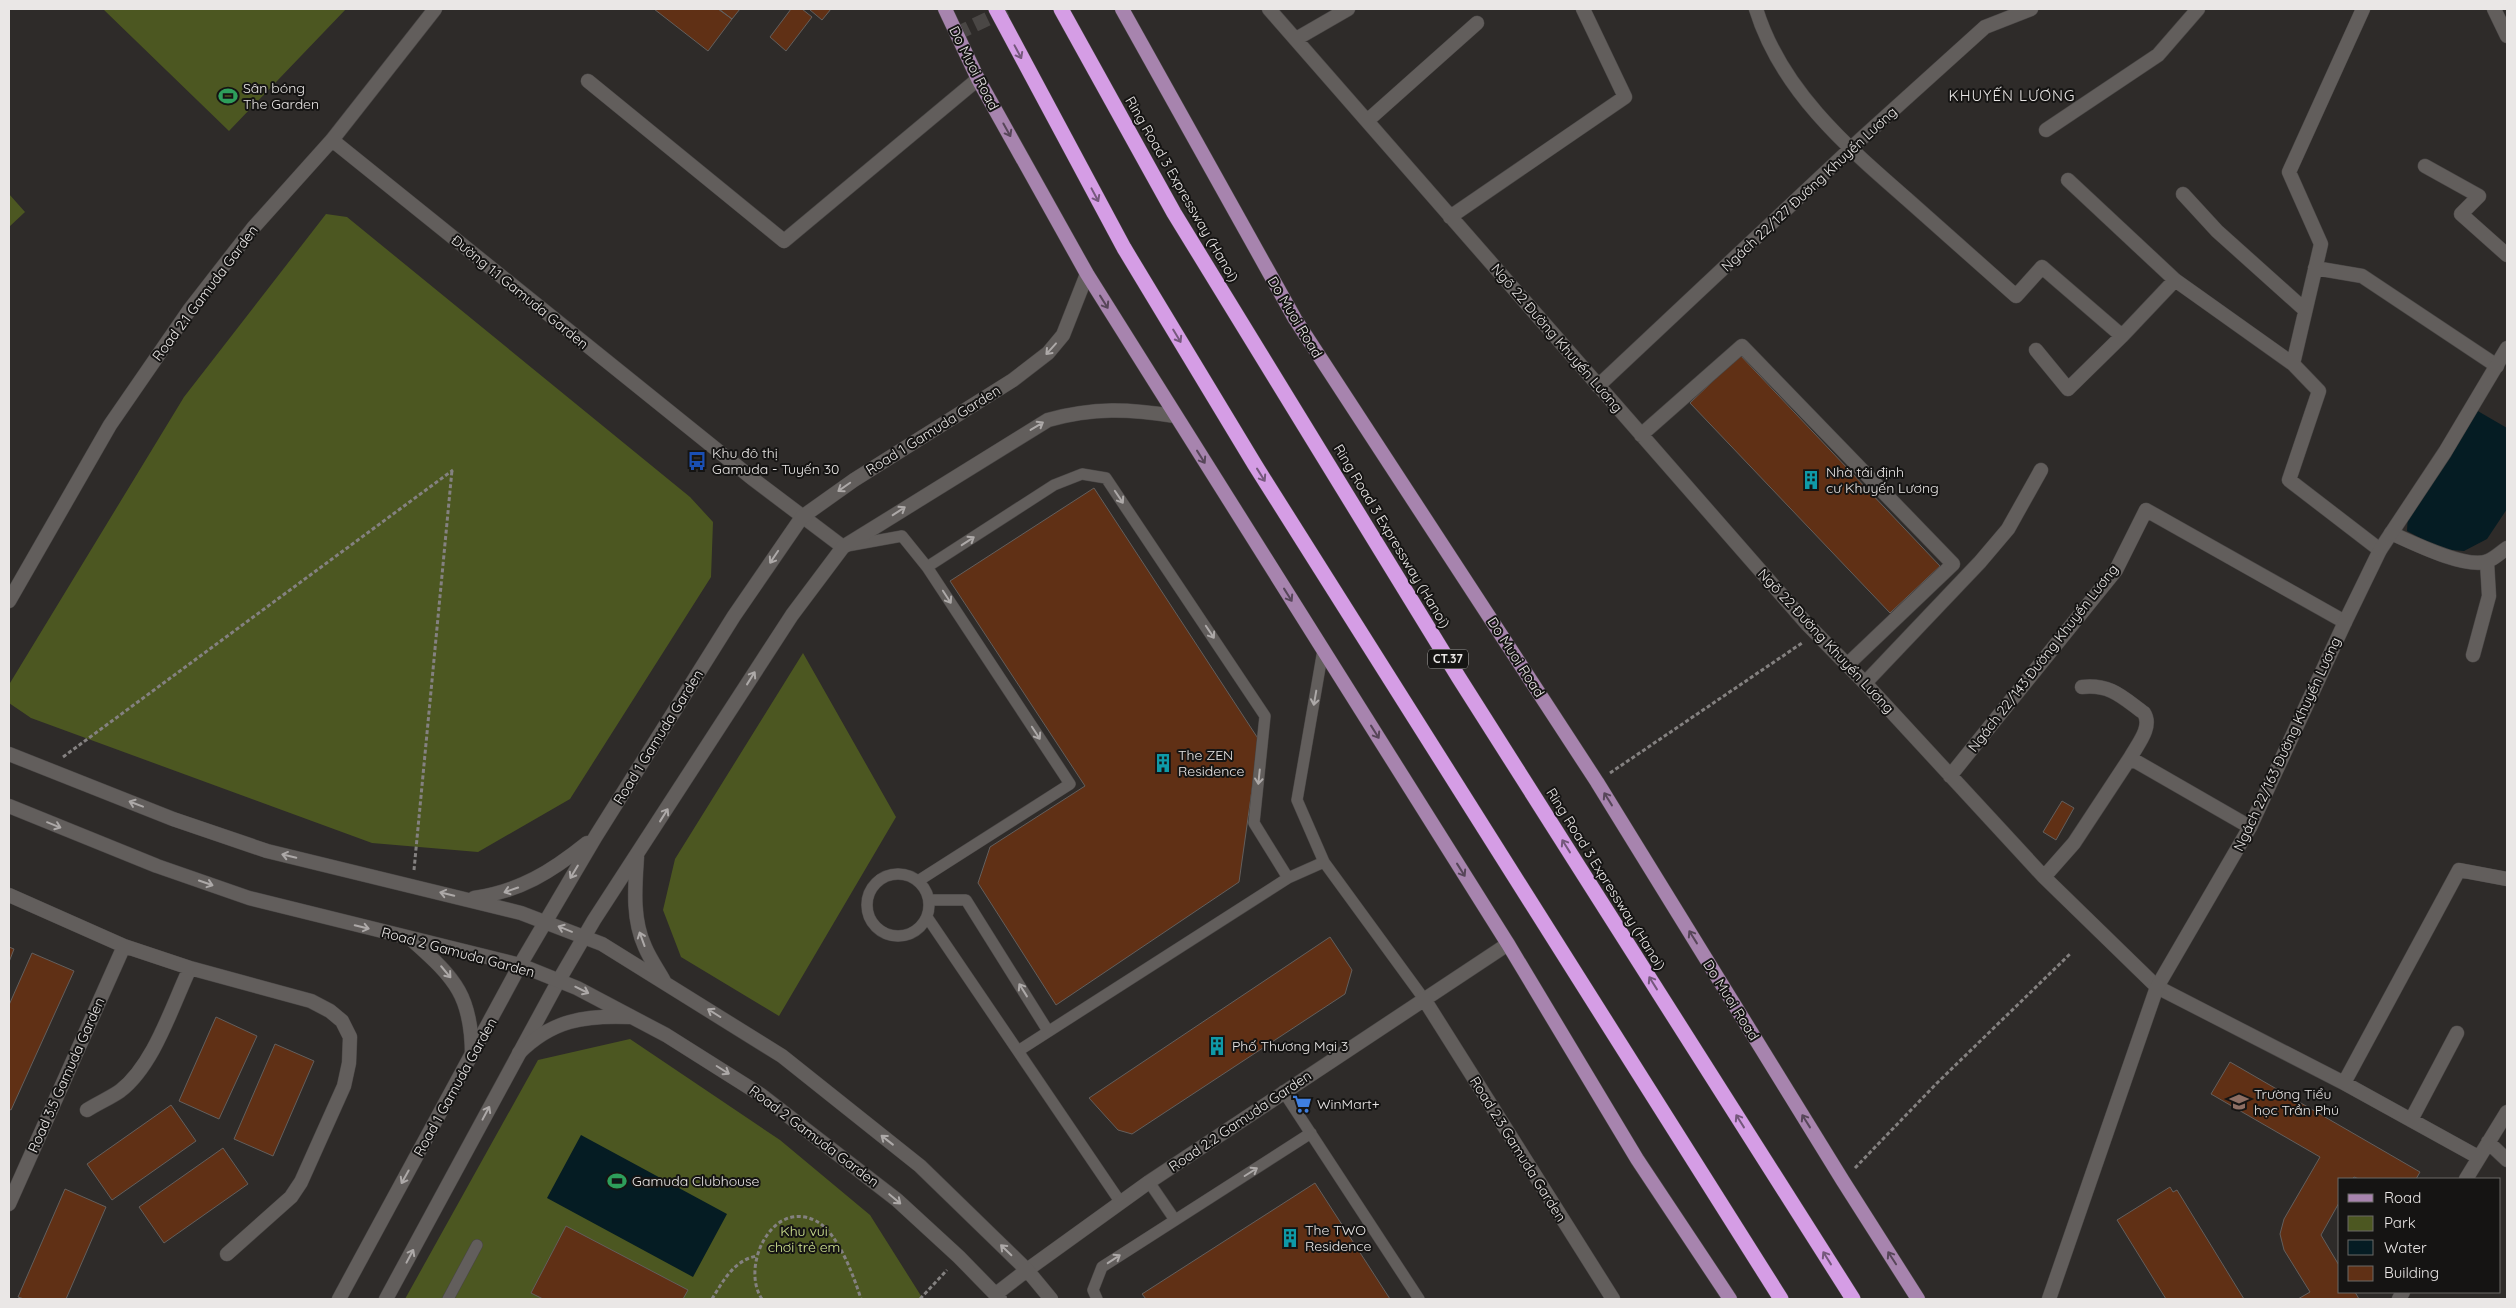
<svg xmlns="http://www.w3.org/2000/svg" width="2516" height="1308" viewBox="0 0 2516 1308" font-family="Quicksand,sans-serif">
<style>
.green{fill:#4c5721}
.water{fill:#051c23}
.building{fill:#603015;stroke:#635f5d}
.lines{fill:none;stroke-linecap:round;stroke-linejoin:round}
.minor-tunnel{stroke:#4a4745;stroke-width:14;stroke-dasharray:14 7;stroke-linecap:butt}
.service-casing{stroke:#494645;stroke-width:12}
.minor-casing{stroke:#494645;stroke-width:15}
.tertiary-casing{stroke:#494645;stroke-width:15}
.primary-casing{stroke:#494645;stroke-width:15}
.motorway-casing{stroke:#494645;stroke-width:16}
.path{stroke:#848180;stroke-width:3;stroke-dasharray:4 2.5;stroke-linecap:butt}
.service{stroke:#625e5c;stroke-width:11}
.minor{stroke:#625e5c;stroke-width:14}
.tertiary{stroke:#625e5c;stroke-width:14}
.primary{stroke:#a784ae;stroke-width:14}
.motorway{stroke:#d59de5;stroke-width:15}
.oneway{stroke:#75587c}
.oneway2{stroke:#574659}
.oneway3{stroke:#ada9a8}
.labels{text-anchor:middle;stroke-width:4;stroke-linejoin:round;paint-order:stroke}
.shield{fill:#151413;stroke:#aaa8a7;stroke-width:1}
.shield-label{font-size:12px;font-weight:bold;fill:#eae7e6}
.street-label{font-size:14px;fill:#eae7e6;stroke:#151413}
.poi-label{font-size:14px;fill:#eae7e6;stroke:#151413;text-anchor:start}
.park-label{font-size:14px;fill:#d4e894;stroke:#151413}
.neighbourhood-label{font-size:15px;letter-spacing:1px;fill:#eae7e6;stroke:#151413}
</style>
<rect width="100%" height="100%" fill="#2e2b29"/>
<path class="green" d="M103 9H346L229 131Z
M9 194 25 212 9 227Z
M326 214 347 217 690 497 713 522 711 577 570 799 478 852 372 843 31 718 9 703 10 683 184 397Z
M803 653 896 817 779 1016 681 957 663 910 675 859Z
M630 1039 780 1140 870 1215 923 1299H405L538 1060Z"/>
<path class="water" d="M2476 410 2507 428V509L2487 539 2464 551 2441 549 2407 531 2408 514Z
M581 1135 727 1214 693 1277 547 1198Z"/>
<path class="building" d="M654 9H718L732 19 708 51Z
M719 9H740L732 19Z
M791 9H802L812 17 786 51 770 37Z
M812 9H831L822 20 810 10Z
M1740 355 1940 566 1890 613 1690 403Z
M1094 488 1259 740 1239 882 1056 1005 978 883 990 847 1085 786 950 581Z
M2062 801 2074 808 2056 840 2043 832Z
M1330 937 1352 970 1345 994 1132 1134 1118 1130 1089 1098Z
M9 947 14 949 9 962Z
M32 953 74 971 11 1110 9 1109V1005Z
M216 1017 257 1036 219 1119 179 1101Z
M275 1044 314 1061 273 1156 234 1139Z
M2230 1062 2420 1172 2416 1179H2359L2354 1177 2352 1179H2340V1201L2321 1235 2340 1267V1292H2355L2359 1299H2298L2310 1292 2284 1250 2280 1234 2284 1219 2320 1157 2211 1094Z
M171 1105 196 1141 112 1200 87 1164Z
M223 1148 248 1184 164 1243 139 1207Z
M1315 1183 1390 1299H1146L1142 1294Z
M2170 1187 2173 1192 2177 1190 2244 1299H2166L2117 1220Z
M65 1189 106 1207 66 1299H24L18 1297Z
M566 1226 688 1290 683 1299H543L531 1293Z"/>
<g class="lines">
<path class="minor-tunnel" d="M956 34 1008 9"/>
<g class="service-casing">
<path id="service" d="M847 546 902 536 927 567 1070 784 918 881
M927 567 1054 485 1082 474 1106 478 1265 716 1254 823 1288 878 1018 1051
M1323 650 1297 800 1324 862
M867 905a31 31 0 1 1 62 0a31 31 0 1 1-62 0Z
M1288 878 1324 862 1424 999
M929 900H966L1048 1031
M927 917 1121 1203
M1283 1091 1419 1299
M1149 1182 1175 1220
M448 1299 477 1245
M1097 1299 1093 1290 1102 1267 1311 1133"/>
</g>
<g class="minor-casing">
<path id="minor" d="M1269 9 1807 624 1865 683 2044 877 2157 987 2344 1083 2478 1157
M1756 9C1781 90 1846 146 1908 200 1944 232 1980 264 2016 296L2042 267 2122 336 2175 280
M2494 9 2507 36
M1296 39 1348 9
M588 81 784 241 978 79
M1367 121 1477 23
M2046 130 2158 55 2198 9
M332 140 753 479 843 547
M2425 166 2479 196 2461 214 2507 255
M2068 180 2175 280 2293 364 2319 391 2289 480 2380 550
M2183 194 2217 231 2305 310
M1450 217 1625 97 1583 9
M2315 268 2362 276 2497 366
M2036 350 2068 389 2122 336
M2293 364 2321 244 2289 172 2363 9
M1598 386 1861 139 1985 27 2031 9
M1641 435 1742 346 1953 564 1847 665
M2391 533C2411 542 2467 570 2488 561 2495 558 2501 552 2507 548
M9 601 110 425 190 309 253 228 332 140 435 9
M2473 655 2489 596 2487 562
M1865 683 1980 562 2008 529 2041 470
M2082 687C2111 684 2122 697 2144 713 2153 727 2137 745 2130 758L2250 827
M1950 776 2116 570 2146 510 2345 622
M2044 877 2074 843 2130 758
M9 895 124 946 190 968 311 1001 330 1011 342 1021 350 1037 349 1063 344 1086 301 1182 291 1197 227 1254
M1424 999 1613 1299
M2344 1083 2459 870 2507 879
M87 1110C98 1103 110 1098 120 1091 154 1065 172 1006 190 968
M2411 1120 2457 1033
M2488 1142 2507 1160
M2466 1179 2507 1112
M9 1204 124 946
M1027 1270 1149 1182 1508 944
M339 1299 520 965
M386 1299 559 980
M2399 1299 2403 1292"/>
</g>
<g class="tertiary-casing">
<path id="tertiary" d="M9 754 173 819 267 851 521 913 602 944 782 1056 920 1166 1027 1270 1051 1299
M9 806 157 866 249 898 520 965 577 988 666 1035 761 1095 897 1200 959 1257 1000 1299
M637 857C635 887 632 919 645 947 650 959 658 970 664 981
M474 898C520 891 551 872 587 843
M413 941C456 979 472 997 472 1056
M520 965 596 836 734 616 802 517 854 480 1013 380 1048 353 1063 335 1087 274
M559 980 594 920 792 615 843 547 1048 420C1094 407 1129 409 1175 416
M519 1053C552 1020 585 1015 630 1017
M996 1294 1027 1270
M2049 1299 2157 987 2250 827 2345 622 2380 550 2445 452 2507 348"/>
</g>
<g class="primary-casing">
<path id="primary" d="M945 9 978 79 1087 274 1508 944 1637 1159 1730 1299
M1122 9 1295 319 1597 782 1843 1181 1918 1299"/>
</g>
<g class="motorway-casing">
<path id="motorway" d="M996 9 1124 248 1255 465 1781 1299
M1061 9 1174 213 1459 678 1853 1299"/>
</g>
<path class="path" d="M63 757 453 470
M1610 773 1802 643
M414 870 452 470
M1855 1168 1936 1084 2071 953
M712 1299C723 1281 734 1260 757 1256
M762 1299C740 1267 772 1198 816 1221 838 1232 854 1277 861 1299
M920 1299 947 1270"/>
<use href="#service" class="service"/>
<use href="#minor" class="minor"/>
<use href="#tertiary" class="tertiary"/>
<use href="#primary" class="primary"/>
<use href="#motorway" class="motorway"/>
</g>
<defs><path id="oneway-shaft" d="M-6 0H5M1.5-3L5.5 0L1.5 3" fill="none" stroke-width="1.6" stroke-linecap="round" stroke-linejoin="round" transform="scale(1.25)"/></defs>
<g class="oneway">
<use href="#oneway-shaft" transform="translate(1018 52) rotate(62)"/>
<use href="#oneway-shaft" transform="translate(1095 195) rotate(62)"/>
<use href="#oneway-shaft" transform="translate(1177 336) rotate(59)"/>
<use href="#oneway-shaft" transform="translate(1261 475) rotate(58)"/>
<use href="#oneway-shaft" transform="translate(1566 846) rotate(-122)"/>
<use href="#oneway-shaft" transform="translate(1653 983) rotate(-122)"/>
<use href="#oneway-shaft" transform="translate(1740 1121) rotate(-122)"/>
<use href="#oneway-shaft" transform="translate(1827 1258) rotate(-122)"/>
</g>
<g class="oneway2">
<use href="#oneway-shaft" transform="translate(1007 130) rotate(61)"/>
<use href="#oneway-shaft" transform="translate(1104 302) rotate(58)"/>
<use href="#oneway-shaft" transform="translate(1201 457) rotate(58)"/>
<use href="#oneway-shaft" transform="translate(1288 595) rotate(58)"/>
<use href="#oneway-shaft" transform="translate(1375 732) rotate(58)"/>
<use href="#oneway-shaft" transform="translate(1608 799) rotate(-122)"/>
<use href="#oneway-shaft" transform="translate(1461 870) rotate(58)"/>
<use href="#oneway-shaft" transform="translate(1693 937) rotate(-122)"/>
<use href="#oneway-shaft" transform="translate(1806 1121) rotate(-122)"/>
<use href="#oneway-shaft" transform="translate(1892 1258) rotate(-123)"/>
</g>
<g class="oneway3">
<use href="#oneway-shaft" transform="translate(1051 349) rotate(132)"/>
<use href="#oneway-shaft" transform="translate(1037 426) rotate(-31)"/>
<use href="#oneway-shaft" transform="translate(844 487) rotate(145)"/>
<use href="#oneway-shaft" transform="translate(1119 497) rotate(56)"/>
<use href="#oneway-shaft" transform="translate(899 511) rotate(-33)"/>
<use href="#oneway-shaft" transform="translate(968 541) rotate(-33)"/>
<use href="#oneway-shaft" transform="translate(774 557) rotate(124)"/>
<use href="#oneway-shaft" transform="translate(947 597) rotate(57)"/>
<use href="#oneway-shaft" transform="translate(1210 632) rotate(56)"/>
<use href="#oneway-shaft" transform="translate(751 678) rotate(-58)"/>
<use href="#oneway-shaft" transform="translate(1315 698) rotate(100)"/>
<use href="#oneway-shaft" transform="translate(1036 733) rotate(57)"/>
<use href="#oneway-shaft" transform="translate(1259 777) rotate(96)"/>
<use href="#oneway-shaft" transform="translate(136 804) rotate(-159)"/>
<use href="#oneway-shaft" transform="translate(664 815) rotate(-58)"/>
<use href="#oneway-shaft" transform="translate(54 825) rotate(22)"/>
<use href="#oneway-shaft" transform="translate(289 856) rotate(-167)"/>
<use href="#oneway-shaft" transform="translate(574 872) rotate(121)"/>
<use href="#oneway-shaft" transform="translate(206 883) rotate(19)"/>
<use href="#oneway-shaft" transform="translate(511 890) rotate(161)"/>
<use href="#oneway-shaft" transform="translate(447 894) rotate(-166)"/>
<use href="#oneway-shaft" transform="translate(362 927) rotate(14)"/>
<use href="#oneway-shaft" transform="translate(565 929) rotate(-158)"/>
<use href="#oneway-shaft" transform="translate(642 939) rotate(-110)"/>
<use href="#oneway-shaft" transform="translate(446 972) rotate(50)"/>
<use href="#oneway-shaft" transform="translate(582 990) rotate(26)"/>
<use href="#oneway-shaft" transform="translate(1023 990) rotate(-122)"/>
<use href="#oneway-shaft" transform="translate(714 1013) rotate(-148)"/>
<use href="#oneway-shaft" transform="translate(723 1070) rotate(32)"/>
<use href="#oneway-shaft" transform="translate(486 1113) rotate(-62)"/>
<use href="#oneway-shaft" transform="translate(887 1140) rotate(-142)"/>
<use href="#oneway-shaft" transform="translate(1251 1172) rotate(-32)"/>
<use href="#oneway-shaft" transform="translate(405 1177) rotate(119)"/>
<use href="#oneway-shaft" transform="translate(895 1199) rotate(40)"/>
<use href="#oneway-shaft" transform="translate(1006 1250) rotate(-136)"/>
<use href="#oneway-shaft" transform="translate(410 1256) rotate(-62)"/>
<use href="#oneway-shaft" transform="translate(1114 1259) rotate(-33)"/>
</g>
<defs>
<g id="stadium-bare" transform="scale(1.5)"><path d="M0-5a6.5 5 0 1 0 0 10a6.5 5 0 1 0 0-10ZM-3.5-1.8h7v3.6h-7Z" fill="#2e9e5b" stroke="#151413" stroke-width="2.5" paint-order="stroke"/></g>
<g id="bus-bare" transform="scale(1.5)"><path d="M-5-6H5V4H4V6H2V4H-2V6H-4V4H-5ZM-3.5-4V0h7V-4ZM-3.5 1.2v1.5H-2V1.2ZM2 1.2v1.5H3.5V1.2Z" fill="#1a4fb4" stroke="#151413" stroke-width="2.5" paint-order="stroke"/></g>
<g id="building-bare" transform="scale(1.5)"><path d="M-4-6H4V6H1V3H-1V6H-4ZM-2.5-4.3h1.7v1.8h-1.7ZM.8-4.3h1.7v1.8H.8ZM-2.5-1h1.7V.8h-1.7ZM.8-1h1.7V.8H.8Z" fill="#0f9aa8" stroke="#151413" stroke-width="2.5" paint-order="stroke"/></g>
<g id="school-bare" transform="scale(1.5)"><path d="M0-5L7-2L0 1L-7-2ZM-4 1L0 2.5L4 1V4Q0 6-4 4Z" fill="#8d6e63" stroke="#151413" stroke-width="2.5" paint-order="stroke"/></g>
<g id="supermarket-bare" transform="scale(1.5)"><path d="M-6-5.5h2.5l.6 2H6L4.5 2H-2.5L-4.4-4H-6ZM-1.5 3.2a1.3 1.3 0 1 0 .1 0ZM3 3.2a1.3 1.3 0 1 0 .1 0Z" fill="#3f7fe0" stroke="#151413" stroke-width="2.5" paint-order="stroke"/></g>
</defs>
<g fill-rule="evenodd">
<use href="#stadium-bare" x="228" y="96"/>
<use href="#bus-bare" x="697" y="461"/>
<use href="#building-bare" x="1811" y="480"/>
<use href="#building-bare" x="1163" y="763"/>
<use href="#building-bare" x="1217" y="1046"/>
<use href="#school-bare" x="2239" y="1102"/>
<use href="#supermarket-bare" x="1302" y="1104"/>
<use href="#stadium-bare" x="617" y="1181"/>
<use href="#building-bare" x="1290" y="1238"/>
</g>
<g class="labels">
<rect class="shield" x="1428" y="649.5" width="40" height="19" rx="4"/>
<g class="shield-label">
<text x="1448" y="663">CT.37</text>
</g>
<g class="street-label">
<text transform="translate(974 68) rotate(63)" y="5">Do Muoi Road</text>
<text transform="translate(1182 189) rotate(60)" y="5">Ring Road 3 Expressway (Hanoi)</text>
<text transform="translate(1809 189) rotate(-43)" y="5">Ngách 22/127 Đường Khuyến Lương</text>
<text transform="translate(520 292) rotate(39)" y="5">Đường 1.1 Gamuda Garden</text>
<text transform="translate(205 293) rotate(-53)" y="5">Road 2.1 Gamuda Garden</text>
<text transform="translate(1295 317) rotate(59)" y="5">Do Muoi Road</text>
<text transform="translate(1557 338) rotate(49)" y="5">Ngõ 22 Đường Khuyến Lương</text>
<text transform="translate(933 430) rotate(-32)" y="5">Road 1 Gamuda Garden</text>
<text transform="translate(1392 536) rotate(59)" y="5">Ring Road 3 Expressway (Hanoi)</text>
<text transform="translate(1826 641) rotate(47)" y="5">Ngõ 22 Đường Khuyến Lương</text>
<text transform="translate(1516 657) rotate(57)" y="5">Do Muoi Road</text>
<text transform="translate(2043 658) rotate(-52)" y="5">Ngách 22/143 Đường Khuyến Lương</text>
<text transform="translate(658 737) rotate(-58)" y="5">Road 1 Gamuda Garden</text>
<text transform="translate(2287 744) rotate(-65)" y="5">Ngách 22/163 Đường Khuyến Lương</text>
<text transform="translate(1606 879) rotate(58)" y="5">Ring Road 3 Expressway (Hanoi)</text>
<text transform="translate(458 952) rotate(15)" y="5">Road 2 Gamuda Garden</text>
<text transform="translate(1731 1000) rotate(58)" y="5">Do Muoi Road</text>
<text transform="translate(66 1075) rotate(-66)" y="5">Road 3.5 Gamuda Garden</text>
<text transform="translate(455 1087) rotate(-61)" y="5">Road 1 Gamuda Garden</text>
<text transform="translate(1240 1121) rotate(-34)" y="5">Road 2.2 Gamuda Garden</text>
<text transform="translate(814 1136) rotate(37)" y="5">Road 2 Gamuda Garden</text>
<text transform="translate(1518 1149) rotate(58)" y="5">Road 2.3 Gamuda Garden</text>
</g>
<g class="poi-label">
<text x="243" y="93">Sân bóng<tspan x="243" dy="16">The Garden</tspan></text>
<text x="712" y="458">Khu đô thị<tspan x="712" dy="16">Gamuda - Tuyến 30</tspan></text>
<text x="1826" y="477">Nhà tái định<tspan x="1826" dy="16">cư Khuyến Lương</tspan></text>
<text x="1178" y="760">The ZEN<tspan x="1178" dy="16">Residence</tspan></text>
<text x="1232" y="1051">Phố Thương Mại 3</text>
<text x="2254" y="1099">Trường Tiểu<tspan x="2254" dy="16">học Trần Phú</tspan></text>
<text x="1317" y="1109">WinMart+</text>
<text x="632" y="1186">Gamuda Clubhouse</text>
<text x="1305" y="1235">The TWO<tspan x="1305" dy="16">Residence</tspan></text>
</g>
<g class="park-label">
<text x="804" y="1236">Khu vui<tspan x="804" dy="16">chơi trẻ em</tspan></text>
</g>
<g class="neighbourhood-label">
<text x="2012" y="101">KHUYẾN LƯƠNG</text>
</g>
</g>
<rect width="2516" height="1308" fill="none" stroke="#eae7e6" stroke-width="20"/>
<rect x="2338" y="1178" width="162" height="115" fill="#151413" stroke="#6a6867"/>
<rect x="2348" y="1194" width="25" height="8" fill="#a784ae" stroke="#6a6867"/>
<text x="2384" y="1203" font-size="15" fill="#eae7e6">Road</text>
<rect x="2348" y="1216" width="25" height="15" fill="#4c5721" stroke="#6a6867"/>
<text x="2384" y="1228" font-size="15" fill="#eae7e6">Park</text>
<rect x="2348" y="1240" width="25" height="15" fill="#051c23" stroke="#6a6867"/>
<text x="2384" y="1253" font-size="15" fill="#eae7e6">Water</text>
<rect x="2348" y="1266" width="25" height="15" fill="#603015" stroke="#6a6867"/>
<text x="2384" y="1278" font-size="15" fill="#eae7e6">Building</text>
</svg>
